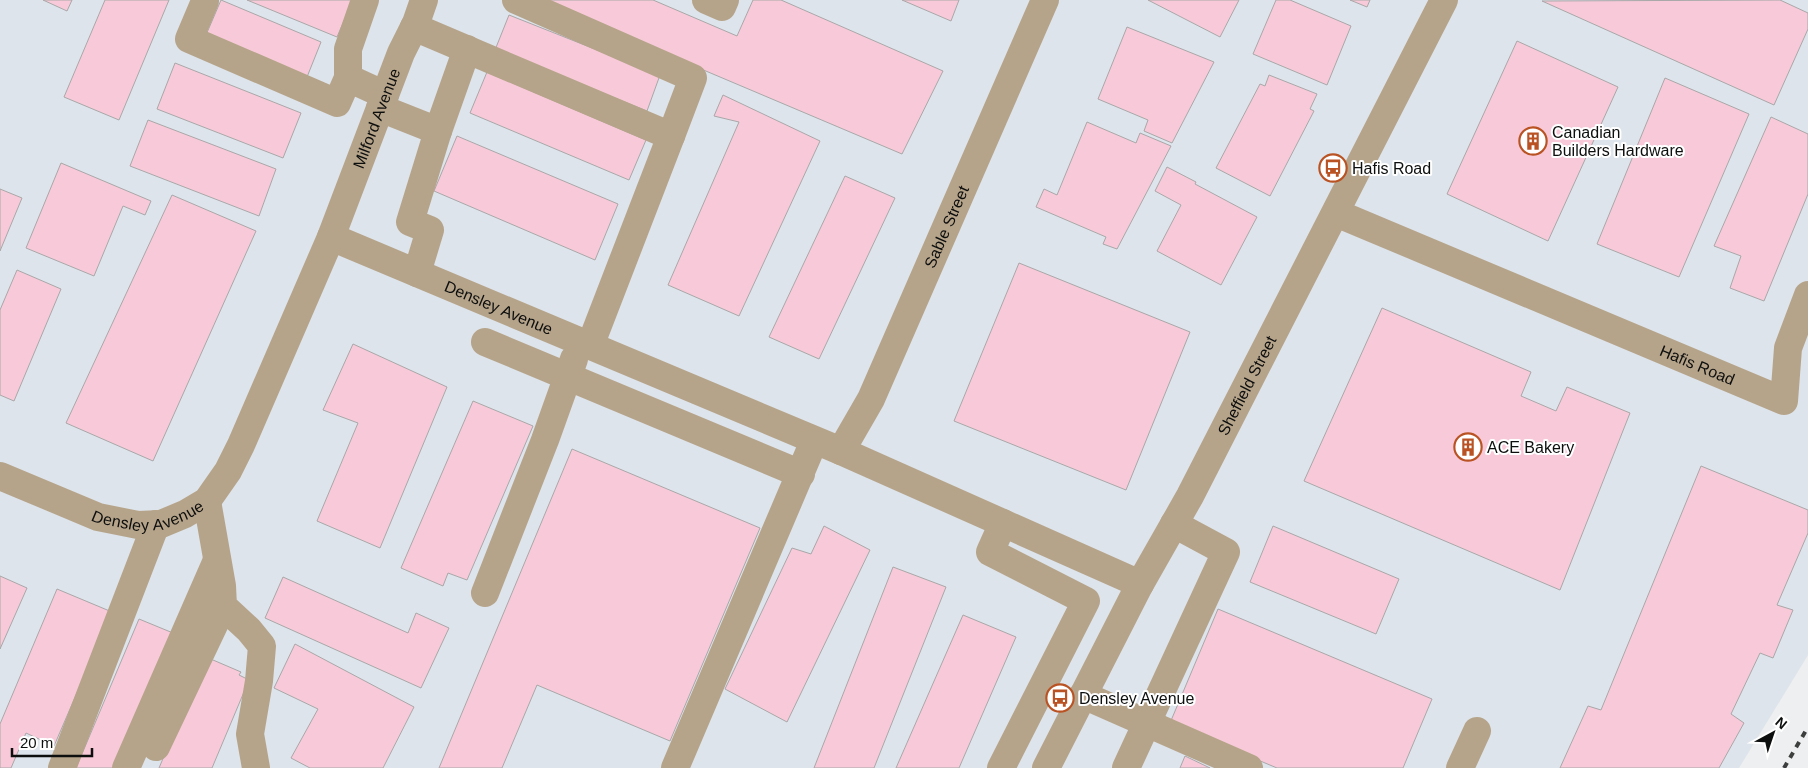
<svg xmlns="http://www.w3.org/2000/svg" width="1808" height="768" viewBox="0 0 1808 768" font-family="Helvetica,sans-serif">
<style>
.built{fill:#dde4eb}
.building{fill:#f8cad9;stroke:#a9a7a8}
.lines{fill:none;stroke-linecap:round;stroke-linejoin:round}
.minor{stroke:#b6a48a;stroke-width:28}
.rail{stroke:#3d3e3e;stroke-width:4;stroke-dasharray:6 6;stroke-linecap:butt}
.labels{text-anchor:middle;stroke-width:4;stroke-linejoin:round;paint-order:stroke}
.street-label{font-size:16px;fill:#0d0e0e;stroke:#fff}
.poi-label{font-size:16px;fill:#0d0e0e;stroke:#fff;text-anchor:start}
</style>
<rect width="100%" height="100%" fill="#eeeff0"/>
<path class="built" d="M0 0H1808V655L1739 768H0Z"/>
<path class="building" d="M43 0H72L67 11Z
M105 0H169L119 120 64 97Z
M221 0 321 42 307 77 206 35Z
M247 0H353L337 37Z
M538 0H653L737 36 753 0H781L943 71 902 154Z
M902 0H959L951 21Z
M1148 0H1239L1220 37Z
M1276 0H1290L1351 26 1327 85 1253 54Z
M1350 0H1370L1367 7Z
M1780 0 1808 13V29L1774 105 1542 1Z
M509 15 660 75 647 111 495 50Z
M1127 27 1214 62 1172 143 1144 131 1148 120 1098 99Z
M1517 41 1618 87 1548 241 1447 194Z
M175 63 301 113 283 158 157 109Z
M487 72 646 140 629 180 470 113Z
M1269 75 1317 94 1310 109 1314 111 1270 196 1216 168 1260 84 1265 86Z
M1665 78 1749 114 1679 277 1597 244Z
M723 95 820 141 739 316 668 285 739 122 714 116Z
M1771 117 1808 134V194L1764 301 1730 288 1741 256 1714 246Z
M148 120 276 169 259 216 130 166Z
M1087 122 1136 143 1140 133 1171 146 1117 249 1103 244 1106 237 1036 207 1044 189 1057 195Z
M457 136 618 204 595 260 434 191Z
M61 163 151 201 145 215 123 206 94 276 26 248Z
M1167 167 1196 182 1195 184 1257 217 1221 285 1157 251 1181 205 1155 191Z
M845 176 895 198 819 359 769 337Z
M0 189 22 198 0 251Z
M172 195 256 231 153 461 66 423Z
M1019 263 1190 332 1126 490 954 421Z
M17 270 61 289 14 401 0 395V310Z
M1382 308 1531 372 1521 396 1556 411 1567 387 1630 413 1560 590 1304 481Z
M353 344 447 387 380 548 317 521 358 423 323 410Z
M473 401 533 426 467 580 448 573 443 586 401 568Z
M572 449 760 528 670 741 537 685 502 768H439Z
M1701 466 1808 510V533L1777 605 1793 610 1773 658 1760 653 1731 714 1744 723 1719 768H1560L1588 706 1601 710Z
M824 526 870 550 787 722 725 689 792 548 811 554Z
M1273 526 1399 579 1376 634 1250 582Z
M893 567 946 587 874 768H814Z
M0 576 27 588 0 649Z
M283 577 408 633 416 613 449 628 421 688 265 618Z
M57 589 112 612 54 746 26 733 11 768H0V724Z
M1218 609 1432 699 1403 768H1277L1170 723Z
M963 615 1016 637 959 768H896Z
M139 619 173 633 116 768H76Z
M295 644 414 707 383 768H310L291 758 318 709 274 688Z
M206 657 241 672 239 675 249 680 212 768H159Z
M1185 756 1210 768H1180Z"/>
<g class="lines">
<g class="minor">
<path d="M365 0 348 49V78L385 95"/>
<path d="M516 0 693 78 671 136"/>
<path d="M706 0 722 7 725 0"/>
<path d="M205 1 189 39 337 103 348 78"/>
<path d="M414 27 671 136 590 346"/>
<path d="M380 108 438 131"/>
<path id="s1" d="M1336 213 1784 401 1788 348 1808 295"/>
<path id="s2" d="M331 237 841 451 1140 584"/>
<path d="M417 273 430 230 410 222 438 131 467 49"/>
<path d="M485 342 801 474"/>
<path id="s3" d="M841 451 871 399 1045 0"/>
<path id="s4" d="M0 476 98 517 138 525 161 524 185 514 207 501 228 471 241 445 331 237 401 53 416 23 424 0"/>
<path d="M207 501 222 586 223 606 249 630 262 646 259 681 250 734 256 768"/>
<path d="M485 593 545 440 574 359"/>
<path d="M1083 695 1249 768"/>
<path d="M156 747 223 606"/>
<path d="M62 768 156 524"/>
<path d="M126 768 217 560"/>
<path d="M675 768 814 441"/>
<path d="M1001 768 1086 601 990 552 1003 523"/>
<path id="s5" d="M1046 768 1140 584 1190 496 1444 0"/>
<path d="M1126 768 1226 552 1174 524"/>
<path d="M1460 768 1477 731"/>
</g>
<path class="rail" d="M1784 768 1808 727"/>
</g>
<defs>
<g id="building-ring" transform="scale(1.4375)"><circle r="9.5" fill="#fff" stroke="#b95324" stroke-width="1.5"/><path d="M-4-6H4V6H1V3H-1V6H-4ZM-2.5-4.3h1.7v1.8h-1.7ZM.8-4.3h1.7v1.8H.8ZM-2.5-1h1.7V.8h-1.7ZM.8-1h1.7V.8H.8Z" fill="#b95324"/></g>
<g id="bus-ring" transform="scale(1.4375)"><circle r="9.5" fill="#fff" stroke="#b95324" stroke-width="1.5"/><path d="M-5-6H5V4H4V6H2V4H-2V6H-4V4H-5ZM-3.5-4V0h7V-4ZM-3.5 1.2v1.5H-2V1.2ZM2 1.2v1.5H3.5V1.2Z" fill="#b95324"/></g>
</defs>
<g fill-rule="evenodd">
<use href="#building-ring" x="1533" y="141"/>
<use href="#bus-ring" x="1333" y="168"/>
<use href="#building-ring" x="1468" y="447"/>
<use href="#bus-ring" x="1060" y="698"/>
</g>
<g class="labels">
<g class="street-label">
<text dy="6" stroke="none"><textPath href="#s4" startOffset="641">Milford Avenue</textPath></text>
<text dy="6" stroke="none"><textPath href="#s3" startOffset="248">Sable Street</textPath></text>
<text dy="6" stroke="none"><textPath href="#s2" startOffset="182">Densley Avenue</textPath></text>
<text dy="6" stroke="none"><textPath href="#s1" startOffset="392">Hafis Road</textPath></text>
<text dy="6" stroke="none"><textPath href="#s5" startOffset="432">Sheffield Street</textPath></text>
<text dy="6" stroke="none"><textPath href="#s4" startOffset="158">Densley Avenue</textPath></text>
</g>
<g class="poi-label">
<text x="1552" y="138">Canadian<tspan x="1552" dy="18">Builders Hardware</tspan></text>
<text x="1352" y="174">Hafis Road</text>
<text x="1487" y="453">ACE Bakery</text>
<text x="1079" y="704">Densley Avenue</text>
</g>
</g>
<g transform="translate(1773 733) rotate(40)" stroke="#ffffff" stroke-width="4" paint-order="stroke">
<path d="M0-4L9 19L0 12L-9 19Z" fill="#0d0e0e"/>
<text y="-8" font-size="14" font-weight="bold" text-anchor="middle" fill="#0d0e0e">N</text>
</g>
<path d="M12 748v8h80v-8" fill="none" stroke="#0d0e0e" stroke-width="2.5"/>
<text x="20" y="748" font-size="15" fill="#0d0e0e" stroke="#ffffff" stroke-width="4" paint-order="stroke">20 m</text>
</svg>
